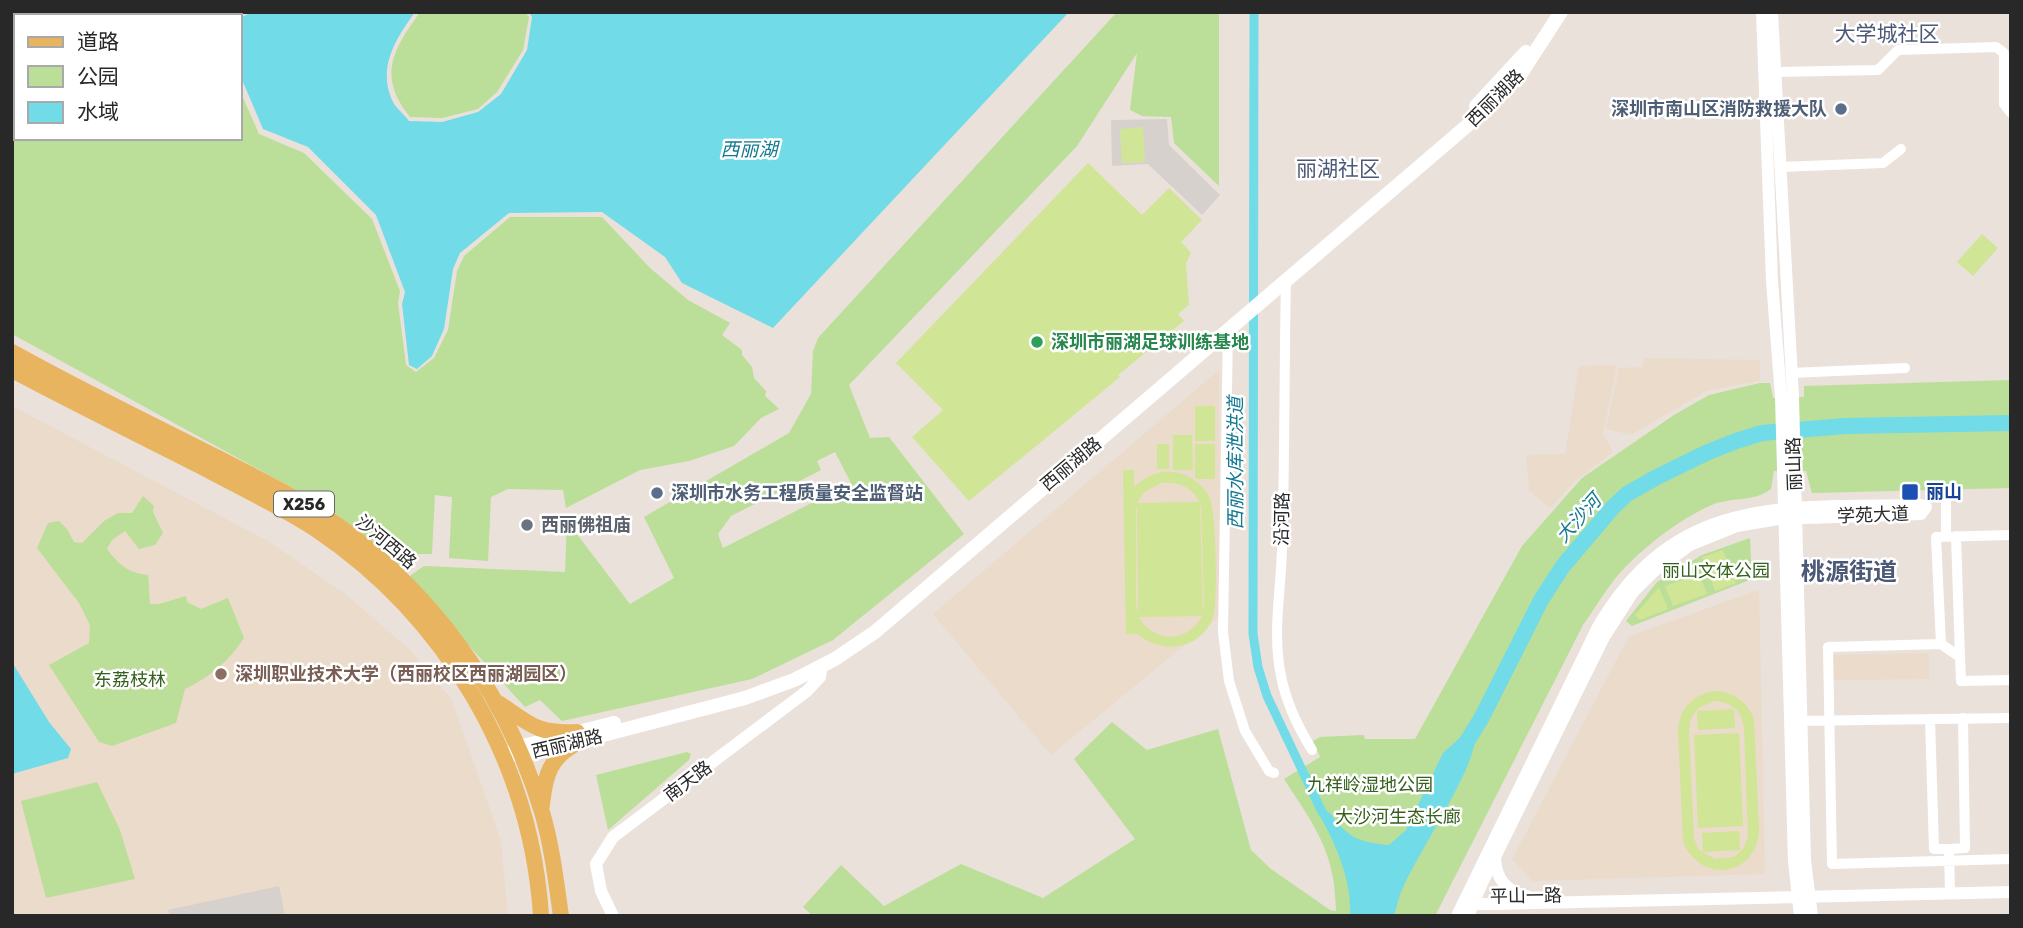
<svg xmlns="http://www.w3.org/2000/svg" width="2023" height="928" viewBox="0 0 2023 928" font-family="Rubik,'Noto Sans SC',sans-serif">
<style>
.education{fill:#ebdbca}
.green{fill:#bbde99;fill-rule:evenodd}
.pitch{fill:#d0e595;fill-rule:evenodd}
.plaza{fill:#d6d1cd;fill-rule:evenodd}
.water{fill:#71dbe8}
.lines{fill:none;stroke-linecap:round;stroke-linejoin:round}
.canal{stroke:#71dbe8;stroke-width:9}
.river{stroke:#71dbe8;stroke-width:16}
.minor{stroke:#fff;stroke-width:10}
.tertiary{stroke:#fff;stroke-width:12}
.secondary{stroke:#fff;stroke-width:14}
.primary{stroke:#e9b460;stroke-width:16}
.service-dot{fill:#5c6f8a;stroke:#fff;stroke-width:2.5}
.leisure-dot{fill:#2e9e5b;stroke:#fff;stroke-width:2.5}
.transit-dot{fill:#1a4fb4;stroke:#fff;stroke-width:2.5}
.worship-dot{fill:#6b7280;stroke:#fff;stroke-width:2.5}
.education-dot{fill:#8d6e63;stroke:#fff;stroke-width:2.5}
.labels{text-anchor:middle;stroke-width:5;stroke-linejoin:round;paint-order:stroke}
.shield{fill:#fff;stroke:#686868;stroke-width:2}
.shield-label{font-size:16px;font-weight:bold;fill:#282828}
.street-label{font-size:18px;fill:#282828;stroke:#fff}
.service-label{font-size:18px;font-weight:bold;fill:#4e5e75;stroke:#fff;text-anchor:end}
.leisure-label{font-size:18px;font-weight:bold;fill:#27864d;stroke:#fff;text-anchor:start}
.transit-label{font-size:18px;font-weight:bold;fill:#164399;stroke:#fff;text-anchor:start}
.worship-label{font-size:18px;font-weight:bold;fill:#5b616d;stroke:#fff;text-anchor:start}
.park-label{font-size:18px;fill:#35601d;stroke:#fff}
.education-label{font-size:18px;font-weight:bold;fill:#785e54;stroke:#fff;text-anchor:start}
.water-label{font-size:19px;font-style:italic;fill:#137991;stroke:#fff}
.quarter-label{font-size:21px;fill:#4b5976;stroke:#fff}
.district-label{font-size:24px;font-weight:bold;fill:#4b5976;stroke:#fff}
</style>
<rect width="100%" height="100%" fill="#eae1da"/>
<path class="education" d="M1644 358 1760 360V381L1706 391 1631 435 1606 429 1619 368 1643 367Z
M1617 365 1603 434 1613 452 1574 482 1550 508 1529 491 1526 455 1565 454 1579 366Z
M1219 370 1220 616 1051 755 933 614Z
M12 406 268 541 344 593 409 649 452 700 501 841 508 916H12Z
M1759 590 1765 874 1532 881 1512 859 1629 636Z
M1929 653V679L1832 680V655Z"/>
<path class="green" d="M12 12H240L231 16H16V138H240V91L259 134 304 153 372 219 400 291 398 303 406 365 416 372 434 358 448 330 457 271 464 256 510 217H602L650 268 688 300 730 323 722 335 742 350V355L752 367 754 378 766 391 765 396 779 409 761 418 734 446 689 461 640 470 566 508 563 490 508 489 491 497 488 561 449 558 452 497 435 495 432 554H418L398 568 329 508 12 334Z
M420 12H525L529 17 523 50 497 92 478 109 442 118 410 117C377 76 393 50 420 12Z
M1117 12H1219V186L1174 143 1171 117 1142 116 1130 110 1137 53 1077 146 849 385 870 438 889 437 964 534 833 640 752 679 562 721 540 700 525 707 407 578 424 566 565 572 567 521 630 604 674 578 644 517 789 433 811 394 813 351 818 338ZM835 452 851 483 723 548 718 534 731 516 821 470 817 461Z
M2011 380V488L1812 493 1806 471H1774L1771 489C1755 502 1733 497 1714 504 1681 517 1632 555 1611 584 1601 597 1593 611 1583 625L1435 916H813L803 907 841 865 884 906 961 864 1043 898 1135 839 1074 759 1112 722 1147 750 1218 729 1251 850 1271 869 1330 910 1336 911C1335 851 1315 827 1284 779L1320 757 1313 741 1320 737 1364 735 1365 739H1415L1522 546 1582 478 1674 415 1709 395 1760 383H1770L1773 398 1804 397V386Z
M143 496 154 506 153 512 163 533 155 545 139 549 125 531 112 540 107 549C119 565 128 573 148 575L150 604H159L186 596 187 602 201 609 228 598 244 638C230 660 209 678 185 689L176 723 112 746 99 742 49 665 89 643 90 625 79 603 37 548 48 523 59 521 67 529 74 542 82 543 104 521 118 513H132Z
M1750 538 1752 579 1632 626 1626 621 1657 582 1702 555Z
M687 752 691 754 689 760 608 830 596 775Z
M97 782 120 830 135 879 46 898 21 801Z"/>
<path class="pitch" d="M1144 127 1146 162 1121 163 1120 128Z
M1088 163 1142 215 1169 188 1202 220 1181 242 1191 253 1186 263 1189 305 1178 314 1184 321 1118 375 1120 377 969 501 912 437 943 410 896 363Z
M1982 234 1998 248 1973 276 1957 262Z
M1195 406H1215V441H1195Z
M1173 435H1192L1193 470H1173Z
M1157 444H1169V469H1157Z
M1195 444H1215V479H1195Z
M1123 470H1134V487C1145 477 1157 470 1173 472 1189 474 1204 484 1210 499 1216 514 1218 602 1213 617 1201 650 1162 655 1138 634H1126ZM1161 483C1179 481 1192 487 1200 502L1137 503 1144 492ZM1201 506 1204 603 1203 613 1200 506ZM1136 507H1137L1138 614 1136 604ZM1202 616C1189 643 1153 644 1139 617Z
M1723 550 1736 583 1715 591 1702 557Z
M1699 574 1707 594 1673 606 1665 586Z
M1659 587 1668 609 1640 620 1635 615Z
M1715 691C1734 692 1747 701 1754 719L1759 831C1756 877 1701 884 1683 842L1678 730C1680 708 1693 694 1715 691ZM1715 701C1732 702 1742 711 1744 728L1748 837 1743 849 1734 857 1715 859 1699 850 1694 839 1689 730 1691 718 1698 708Z
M1734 709 1735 728 1698 730 1697 711Z
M1739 733 1743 826 1698 828 1694 735Z
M1739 831 1740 850 1703 852 1702 833Z"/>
<path class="plaza" d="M1167 119 1169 145 1220 195 1202 215 1148 164 1112 166 1111 120ZM1143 127 1145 162 1122 163 1120 129Z
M279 886 285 916H170L168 910Z"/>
<path class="water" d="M252 12H415C395 40 376 69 394 104 398 110 405 115 409 121L442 122 478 112 501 94 527 50 532 17 529 12H1069L773 328 682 283 665 257 602 212 509 213 460 253 453 269 444 329 432 356 417 369 409 365 402 304 405 292 376 215 308 147 263 129 240 75V18Z
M12 662 49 722 71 749 68 758 12 774Z
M1464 734 1474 738C1479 763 1414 859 1402 890 1398 898 1397 907 1394 916H1350C1352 882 1337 847 1321 818L1329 812C1348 838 1358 842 1389 845L1406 830 1443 753Z"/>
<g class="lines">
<path class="canal" d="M1254 12 1253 634 1258 667 1267 696 1322 812 1331 823"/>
<path class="river" d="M1460 753 1482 717 1541 600 1563 566 1613 507 1627 494 1657 477 1706 453 1736 441 1762 433 1845 426 2011 423"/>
<path class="minor" d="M1775 72 1878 70 1898 50 1996 47 2004 53V104L2011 113
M1780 167 1883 163 1901 149
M1286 280C1284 370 1285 459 1282 548 1281 592 1272 633 1281 676 1286 703 1298 727 1312 750
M1228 330 1223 632 1229 681 1245 731 1269 771 1274 773
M1791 373 1905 368
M1946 503V536
M2011 535 1936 537 1941 644 1960 657 1961 681 2011 680
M1956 536 1960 657
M1941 644 1828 647 1832 864 2011 859
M1930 719 1934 849H1949L1950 893
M1794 721 2011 718
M1949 849 1965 848 1963 718"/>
<path class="tertiary" d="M1762 12 1772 281 1781 397 1794 861 1800 916
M1772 12 1793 397 1805 861 1812 916
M1495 858C1496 879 1506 891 1527 896
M1466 902 1473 904H1497L2011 892
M613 916 601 891 596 864 613 837 807 691 820 677 822 665
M1457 916 1598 627C1676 493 1785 508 1921 505L1926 507
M1468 916 1483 881 1604 637 1633 592 1653 572 1690 545 1737 526 1778 519 1921 514 1926 507"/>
<path class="secondary" d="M1476 106 1526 52
M515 748 614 723
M503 753 521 755 538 752 745 698 794 680 835 659 875 632 1489 107 1522 72 1561 12"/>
<path class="primary" d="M12 352C80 390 151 424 220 459 256 478 293 495 327 518 430 588 506 692 542 812 552 846 556 881 561 916
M12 370C76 404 141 436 206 469 243 489 282 507 317 530 446 617 531 760 541 916
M500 704C531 725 537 734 577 732
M542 805C545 774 550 757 579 742"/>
</g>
<g class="service-dot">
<circle cx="1841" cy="109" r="7"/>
<circle cx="657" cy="493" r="7"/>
</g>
<circle class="leisure-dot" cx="1037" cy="342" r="7"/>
<rect class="transit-dot" x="1901" y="483" width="18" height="18" rx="3.5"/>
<circle class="worship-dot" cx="527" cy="525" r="7"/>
<circle class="education-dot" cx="221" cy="674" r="7"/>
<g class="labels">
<rect class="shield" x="274" y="491.5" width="60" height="25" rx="5"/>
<g class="shield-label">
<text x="304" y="510">X256</text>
</g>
<g class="street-label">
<text transform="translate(1495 98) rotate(-45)" y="6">西丽湖路</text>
<text transform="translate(1071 464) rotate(-40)" y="6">西丽湖路</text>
<text transform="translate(1794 464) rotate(-92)" y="6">丽山路</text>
<text transform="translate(1873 515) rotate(-2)" y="6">学苑大道</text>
<text transform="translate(1282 519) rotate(-89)" y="6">沿河路</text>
<text transform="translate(386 542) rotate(40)" y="6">沙河西路</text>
<text transform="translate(567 744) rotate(-13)" y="6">西丽湖路</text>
<text transform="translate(688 781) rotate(-37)" y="6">南天路</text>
<text transform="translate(1526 896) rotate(-1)" y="6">平山一路</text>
</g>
<g class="service-label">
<text x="1827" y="115">深圳市南山区消防救援大队</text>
<text x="671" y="499" text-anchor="start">深圳市水务工程质量安全监督站</text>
</g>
<g class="leisure-label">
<text x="1051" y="348">深圳市丽湖足球训练基地</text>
</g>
<g class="transit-label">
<text x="1926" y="498">丽山</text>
</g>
<g class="worship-label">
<text x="541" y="531">西丽佛祖庙</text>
</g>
<g class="park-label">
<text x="1716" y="577">丽山文体公园</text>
<text x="130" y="686">东荔枝林</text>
<text x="1370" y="791">九祥岭湿地公园</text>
<text x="1398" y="823">大沙河生态长廊</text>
</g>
<g class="education-label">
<text x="235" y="680">深圳职业技术大学（西丽校区西丽湖园区）</text>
</g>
<g class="water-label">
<text x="749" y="156">西丽湖</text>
<text transform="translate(1235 463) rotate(-90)" y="7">西丽水库泄洪道</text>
<text transform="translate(1578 518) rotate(-48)" y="7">大沙河</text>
</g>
<g class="quarter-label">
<text x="1887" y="41">大学城社区</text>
<text x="1338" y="176">丽湖社区</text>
</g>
<g class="district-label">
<text x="1849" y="580">桃源街道</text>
</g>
</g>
<rect width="2023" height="928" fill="none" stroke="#282828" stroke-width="28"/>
<rect x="14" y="14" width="228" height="126" fill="#ffffff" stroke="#a9a9a9" stroke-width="2"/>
<rect x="28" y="37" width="35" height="10" fill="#e9b460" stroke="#a9a9a9" stroke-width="2"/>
<text x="77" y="49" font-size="21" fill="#282828">道路</text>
<rect x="28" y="66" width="35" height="21" fill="#bbde99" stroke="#a9a9a9" stroke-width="2"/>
<text x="77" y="84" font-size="21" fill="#282828">公园</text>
<rect x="28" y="102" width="35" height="21" fill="#71dbe8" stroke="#a9a9a9" stroke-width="2"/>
<text x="77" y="119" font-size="21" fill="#282828">水域</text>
</svg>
